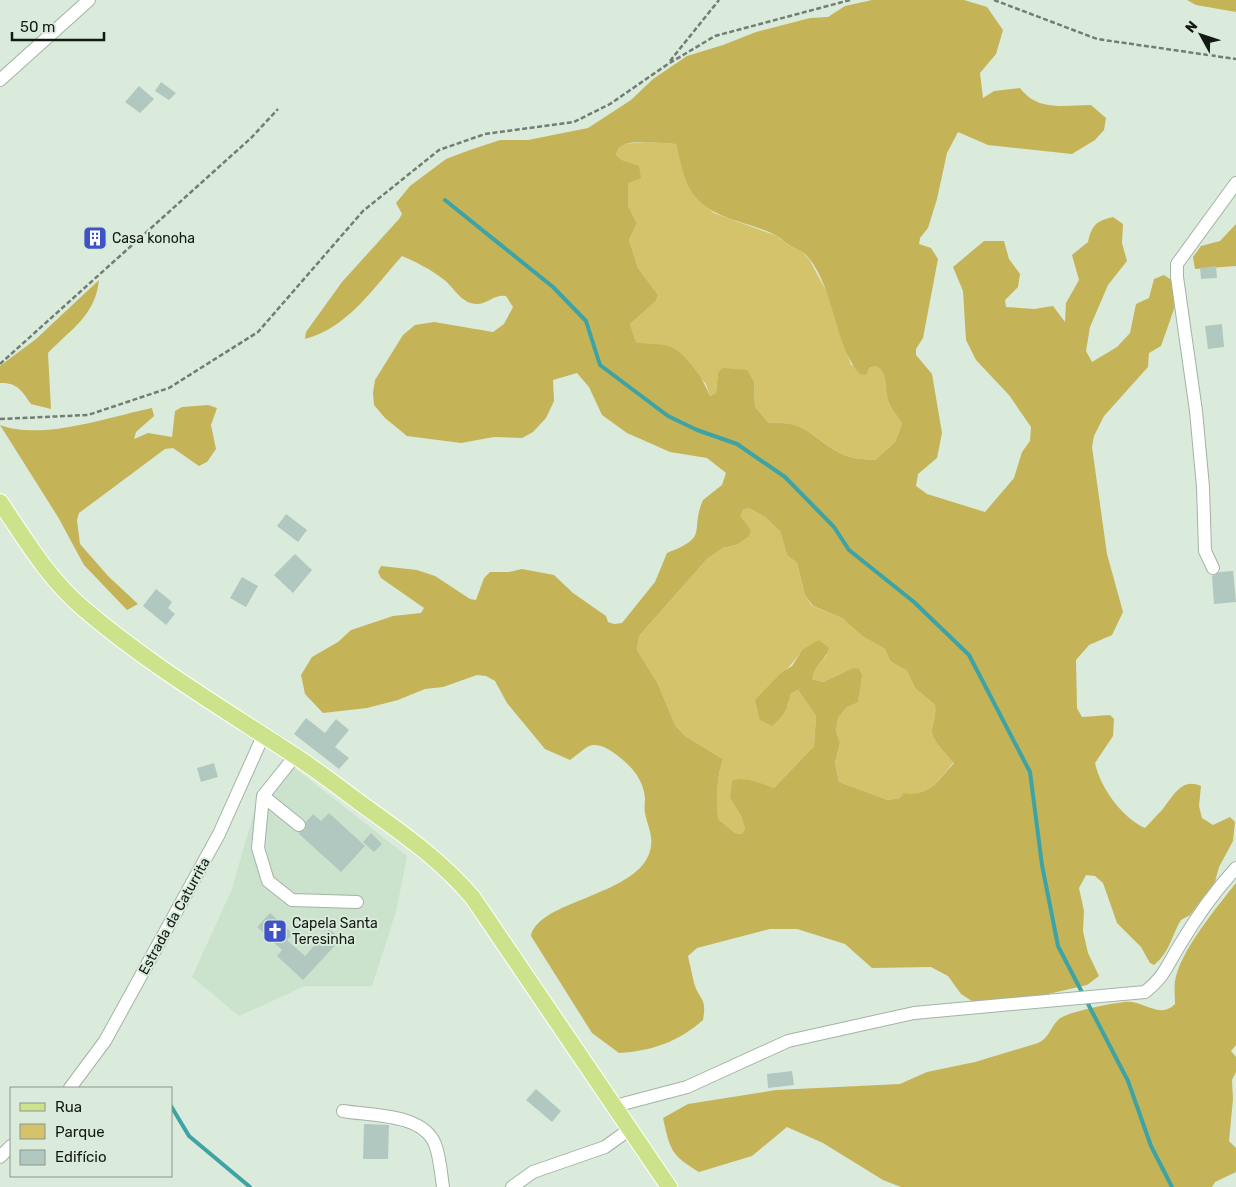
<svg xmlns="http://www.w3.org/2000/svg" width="1236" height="1187" viewBox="0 0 1236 1187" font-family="Rubik,sans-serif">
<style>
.built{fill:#cbe2cd}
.green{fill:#d4c36b}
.forest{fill:#c5b357;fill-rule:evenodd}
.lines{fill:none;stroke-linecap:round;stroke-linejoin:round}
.stream{stroke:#3ea3a5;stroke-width:4}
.building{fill:#b1c8c0}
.minor-casing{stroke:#a3b3a4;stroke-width:14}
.major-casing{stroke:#fff;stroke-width:18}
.path{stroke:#727d73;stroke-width:2.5;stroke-dasharray:5 2.5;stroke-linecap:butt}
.minor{stroke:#fff;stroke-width:12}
.major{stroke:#cce38b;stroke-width:16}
.labels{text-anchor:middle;stroke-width:4;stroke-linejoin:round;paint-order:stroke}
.poi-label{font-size:14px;fill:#131913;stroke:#daebdc;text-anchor:start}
.street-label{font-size:14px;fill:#131913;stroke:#daebdc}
</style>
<rect width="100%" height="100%" fill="#daebdc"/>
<path class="built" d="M287 762 407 856 396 912 372 986H305L239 1016 192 977 232 889 259 794Z"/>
<path class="green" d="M648 142 676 144 690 189 698 199 714 213 777 236 788 245 800 249 809 259 828 294 851 365 869 368 876 366C890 375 883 389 889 403 892 410 898 417 902 424L895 442 875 460C862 459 849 459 838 452 811 436 804 420 769 423L755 407 754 382 718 373 716 393 710 396 706 384 669 346H649L636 342 630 324 656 301 658 295 638 268 629 240 637 223 628 206V183L616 155 617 149 622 144Z
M749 508 765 517 780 531 787 555 797 563 805 595 812 606 842 618 862 636 885 649 890 661 907 671 915 688 935 705C936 715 934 720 932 729 930 740 947 754 954 762 936 782 932 796 903 793L900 798 888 800 839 782 835 763 840 743 836 731 838 718 847 707 853 668 823 682 812 679V673L827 655 802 650C790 669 771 684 755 701L788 706 791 692 798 690 816 716 814 746 774 788 744 779 730 798 741 816 745 829 742 834 735 833 718 819C717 798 716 779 723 759L685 736 675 725 658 684 637 650 639 636 707 559 723 548 736 545 751 530 739 516 743 510Z"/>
<path class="forest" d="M872 0H964L987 7 1003 30 996 54 980 73 983 98 994 91 1020 88C1038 112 1064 105 1091 105L1106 118 1104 130 1095 140 1072 154 988 145 958 132 947 153 937 199 928 228 920 238 919 244 931 248 938 259 923 338 916 349V355L932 374 942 433 937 458 918 474 916 486 927 494 985 512 1014 478 1022 452 1030 441 1031 427 1009 395 976 360 966 340 963 291 953 267 984 241H1004L1009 259 1020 274 1018 287 1005 300 1006 307 1034 309 1053 306 1065 322 1066 303 1079 280 1072 255 1088 242C1092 225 1096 221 1113 217L1123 224 1122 243 1127 261 1108 285 1090 327 1086 351 1092 362 1117 347 1130 333 1136 304 1149 298 1154 279 1164 275 1173 281 1174 309 1161 346 1149 353 1148 367 1104 416 1094 436 1092 447 1107 554 1123 612 1112 635 1089 645 1076 660 1077 708 1082 717 1110 715 1114 719 1113 736 1095 763C1100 787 1122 818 1145 828 1151 822 1156 816 1162 810 1173 797 1181 777 1201 786L1199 806 1202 818 1213 825 1230 817 1235 822 1233 841 1219 867 1215 882 1190 915 1181 920C1171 936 1171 951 1154 965L1150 963 1141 947 1117 923 1103 883 1095 876 1086 875 1079 888 1084 911 1083 931 1088 953 1099 976 1087 985 1031 998 975 1003 961 994 948 976 931 967 872 968 845 944 797 929H770L697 948 688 956C690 965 692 974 694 983 700 1002 707 996 703 1020 678 1042 652 1051 619 1053L592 1033 531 936C538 901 633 896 649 854 655 838 648 828 645 813 644 808 645 803 645 798 643 777 629 764 614 753 607 748 598 743 589 746 583 749 576 756 570 760L545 749 507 703 495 681 486 676 477 675 443 687 425 689 398 700 367 708 323 713 305 694 301 675 312 657 338 642 351 630 393 616 421 613 424 608 381 578 378 572 381 566 417 570 435 576 470 599 476 600 484 578 490 572H509L522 569 554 575 573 593 606 616 608 622 614 624 622 623 655 582 667 553C711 536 689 532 703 500L722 485 726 473 707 458 670 452 627 433 602 415 589 387 577 373 553 380 554 401 546 418 533 432 522 438 494 437 461 443 407 436 385 418 374 405 373 393 375 380 403 335 415 325 434 322 493 332 504 324 513 307 506 296C495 294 487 304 477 304 461 304 454 287 443 279 432 270 416 262 402 256 374 287 348 328 305 339L306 332 342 282 399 219 402 214 396 203 410 186 446 159 470 150 500 140H528L588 128 631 100 653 79 687 56 723 45 756 32 810 18 828 17 845 6ZM648 142 676 144C680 158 683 178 691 191 711 221 747 220 777 236 781 238 785 243 789 245 797 249 802 250 808 257 835 289 835 348 860 374L866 375 869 368 876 366C890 375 883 389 889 403 892 410 898 417 902 424L895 442 875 460C862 459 849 459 838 452 810 436 805 420 769 423L755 407 754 382 747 370 722 368 718 373 716 393 710 396C705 381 684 350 668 346 658 343 647 345 636 342L630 324 656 301 658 295 638 268 629 240 637 223 628 206V183L641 178 639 166 621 160 616 155C618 140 636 143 648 142ZM749 508 765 517 780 531 787 555 797 563 805 595 813 606 842 618 862 636 885 649 890 661 907 671 915 688 935 705C936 715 934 720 932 729 930 740 947 754 954 763 936 782 932 796 903 793L900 798 888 800 839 782 835 763 840 743 836 731 838 718 847 707 858 702 862 675 859 669 853 668 823 682 812 679C813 667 826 660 829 648L819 640 802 650 792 666 781 673 755 700 760 720 772 726C784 716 788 708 791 693L798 690 816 716 814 746 774 788C761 784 745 775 732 781L730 798 741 816 745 829 742 834 735 833 718 819C717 798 716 779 723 759L685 736 675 725 658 684 637 650 639 636 707 559 723 548 736 545 749 536 751 530 740 516 743 510Z
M1187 0H1236V12L1196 5Z
M1236 224V266L1195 269 1193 257 1201 246 1220 241Z
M99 280C95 316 72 328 48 353L51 409 31 404C22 391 17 382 0 383V366L36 339Z
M208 405 217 408 211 425 216 449 207 462 199 466 173 448 165 449 79 513 77 520 80 544 108 576 138 604 127 610 84 565 58 517 0 425C43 441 108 417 152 408L154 416 136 432 134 439 148 433 172 437 175 411 182 407Z
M1236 883V1045L1231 1051 1236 1057V1072L1232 1080 1233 1099 1229 1141 1236 1148V1172L1215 1182 1212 1187H901L883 1180 823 1143 787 1127 752 1156 699 1172C671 1155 670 1150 663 1118L688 1104 776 1090 900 1084 927 1072 975 1062 1038 1043C1049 1038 1050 1028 1058 1020 1065 1012 1113 1003 1125 1002 1144 1000 1159 1020 1175 1004 1175 997 1174 989 1175 981 1180 951 1217 907 1236 883Z"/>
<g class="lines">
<path class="stream" d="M445 200 553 287 586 321 600 365 668 416 697 430 737 444 785 477 834 527 849 550 914 602 969 655 1030 772 1042 865 1058 946 1128 1081 1151 1146 1172 1187
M171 1106 189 1136 250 1187"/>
</g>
<path class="building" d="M161 82 176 93 169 100 155 91Z
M139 86 154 99 140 113 125 102Z
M1216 266 1217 278 1201 279 1200 268Z
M1222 324 1224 347 1208 349 1205 326Z
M286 514 307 530 298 542 277 526Z
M295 554 312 570 293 593 274 575Z
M1233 571 1236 602 1214 604 1212 576 1220 572Z
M242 577 258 586 246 607 230 598Z
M156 589 172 602 168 608 175 614 166 625 143 606Z
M306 718 325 733 336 719 349 730 335 747 349 758 339 769 294 734Z
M214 763 218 777 201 782 197 768Z
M329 813 365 846 341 872 298 833 305 830 306 822 313 814 321 821Z
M371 833 382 844 374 852 363 842Z
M270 913 293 934 287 940 305 956 329 929 341 939 303 980 277 956 282 950 257 927Z
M792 1071 794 1085 768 1088 767 1074Z
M536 1089 561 1111 552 1122 526 1100Z
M364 1124 389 1125 388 1159H363Z"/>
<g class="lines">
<g class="minor-casing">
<path id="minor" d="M0 80 89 0
M1213 568 1205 551 1203 487 1196 411 1177 277V264L1236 183
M295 756 263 796 258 848 268 881 292 900 357 902
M263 796 299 825
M70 1088 105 1041 219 834 263 736
M615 1106 687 1087 788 1041 914 1013 1145 992C1166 975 1167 965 1181 943 1197 916 1215 891 1236 868
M343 1111C371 1116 422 1113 435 1144 440 1157 441 1174 443 1187
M0 1157 11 1146
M512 1187 533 1172 605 1147 630 1129"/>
</g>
<g class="major-casing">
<path id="major" d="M0 502C25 539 49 580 84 609 148 664 222 708 292 754 317 770 340 788 363 805 402 833 441 860 473 898L669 1187"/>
</g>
<path class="path" d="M994 0 1097 39 1236 59
M670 61 719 0
M0 364 251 138 278 109
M0 419 88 415 169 388 258 332 363 211 439 150 485 134 574 122 610 104 668 64 715 36 850 0"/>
<use href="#minor" class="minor"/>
<use href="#major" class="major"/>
</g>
<defs>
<g id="building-square" transform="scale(1.25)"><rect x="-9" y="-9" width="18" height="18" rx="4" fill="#3f53c6" stroke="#daebdc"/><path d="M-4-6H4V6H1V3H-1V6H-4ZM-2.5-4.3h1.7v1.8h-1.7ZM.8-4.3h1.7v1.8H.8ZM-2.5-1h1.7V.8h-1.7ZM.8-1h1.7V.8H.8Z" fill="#fff"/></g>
<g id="church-square" transform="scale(1.25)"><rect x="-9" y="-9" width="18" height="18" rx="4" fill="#3f53c6" stroke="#daebdc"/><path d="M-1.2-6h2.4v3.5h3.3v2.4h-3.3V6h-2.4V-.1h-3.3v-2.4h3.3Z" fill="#fff"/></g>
</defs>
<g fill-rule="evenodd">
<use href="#building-square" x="95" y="238"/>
<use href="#church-square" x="275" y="931"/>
</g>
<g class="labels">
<g class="poi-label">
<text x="112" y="243">Casa konoha</text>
<text x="292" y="928">Capela Santa<tspan x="292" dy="16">Teresinha</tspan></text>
</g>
<g class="street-label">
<text transform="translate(174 916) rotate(-61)" y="5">Estrada da Caturrita</text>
</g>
</g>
<rect x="10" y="1087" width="162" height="90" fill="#daebdc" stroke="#8a978c"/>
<rect x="20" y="1103" width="25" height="8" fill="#cce38b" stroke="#8a978c"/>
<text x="55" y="1112" font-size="15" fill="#131913">Rua</text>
<rect x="20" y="1124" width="25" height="15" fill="#d4c36b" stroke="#8a978c"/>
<text x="55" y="1137" font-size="15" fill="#131913">Parque</text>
<rect x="20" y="1150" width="25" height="15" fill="#b1c8c0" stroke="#8a978c"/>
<text x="55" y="1162" font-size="15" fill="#131913">Edifício</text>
<g transform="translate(1201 35) rotate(310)" stroke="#daebdc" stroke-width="4" paint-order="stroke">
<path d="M0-4L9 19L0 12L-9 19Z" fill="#131913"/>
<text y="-8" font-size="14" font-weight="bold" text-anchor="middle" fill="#131913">N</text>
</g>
<path d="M12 32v8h92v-8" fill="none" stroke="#131913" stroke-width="2.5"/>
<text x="20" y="32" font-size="15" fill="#131913" stroke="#daebdc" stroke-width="4" paint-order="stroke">50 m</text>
</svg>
